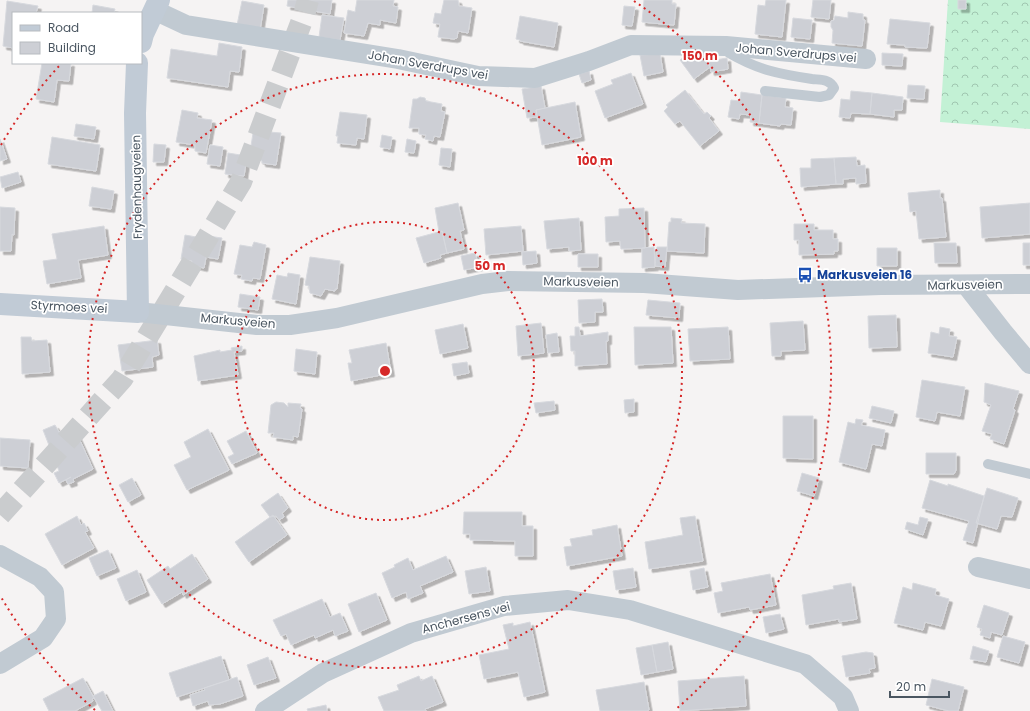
<svg xmlns="http://www.w3.org/2000/svg" width="1030" height="711" viewBox="0 0 1030 711" font-family="Poppins,sans-serif">
<style>
.forest{fill:url(#forest-crowns)}
.building{fill:#cdcfd5;stroke:#d7d9de;filter:url(#shadow)}
.lines{fill:none;stroke-linecap:round;stroke-linejoin:round}
.trunk-tunnel{stroke:#caccce;stroke-width:22;stroke-dasharray:22 11;stroke-linecap:butt}
.service{stroke:#c1cad2;stroke-width:10}
.minor{stroke:#c1cad2;stroke-width:20}
.secondary{stroke:#c1cbd6;stroke-width:22}
.ring{fill:none;stroke:#d62828;stroke-width:2;stroke-dasharray:2 4}
.labels{text-anchor:middle;stroke-width:3.5;stroke-linejoin:round;paint-order:stroke}
.street-label{font-size:12px;fill:#4a5661;stroke:#fff}
.transit-label{font-size:12px;font-weight:bold;fill:#164399;stroke:#fff;text-anchor:start}
.centre{fill:#d62828;stroke:#fff;stroke-width:2}
.ring-label{font-size:12px;text-anchor:middle;font-weight:bold;fill:#d62828;stroke:#fff;stroke-width:3.5;stroke-linejoin:round;paint-order:stroke}
</style>
<defs>
<pattern id="forest-crowns" width="20" height="18" patternUnits="userSpaceOnUse"><rect width="20" height="18" fill="#c3f1d5"/><path d="M2 6a3 3 0 1 1 6 0M12 15a3 3 0 1 1 6 0" fill="none" stroke="#a0c6b0"/></pattern>
<filter id="shadow"><feDropShadow dx="3.5" dy="3.5" stdDeviation="0" flood-color="#0004"/></filter>
</defs>
<rect width="100%" height="100%" fill="#f5f3f3"/>
<path class="forest" d="M948 0H1030V129L940 122Z"/>
<path class="building" d="M288 0H332L330 14 287 6Z
M357 0H394L393 6 398 7 396 23 380 20V25L368 23 364 36 344 33 348 10 355 12Z
M444 0H458L459 6 472 8 468 33 458 31 457 38 454 39 438 37 440 24 433 23 435 13 441 14Z
M644 0H672V4H676L674 25 642 22Z
M766 0H786L782 37 755 34 758 5 765 6Z
M813 0H831L829 19 811 17Z
M958 0H966V9H958Z
M7 1 38 6 36 13H13V48L3 46Z
M242 1 264 5 260 30 237 25Z
M93 5 115 9 114 13H92Z
M624 6 635 7 632 26 622 25Z
M848 12 863 14V20H865L862 46 832 43 833 30 831 27V21L834 20 835 16 848 18Z
M322 15 344 18 340 40 319 37Z
M520 16 558 23 554 47 520 41V40L516 39Z
M793 18 812 20 810 39 791 37Z
M890 19 930 23 927 48 905 47V45L887 44Z
M219 43 242 47 239 72 230 71 228 87 167 78 171 49 217 56Z
M696 48 710 67 694 79 680 60Z
M882 53 903 54 902 66 882 65Z
M660 54 663 72 644 76 640 55Z
M727 58 728 69 711 72 709 61Z
M42 63H71L69 81 57 80 54 102 36 99Z
M589 71 591 80 582 83 579 74Z
M631 73 643 104 605 118 595 91 613 84 611 80Z
M908 85 925 86 924 99 907 98Z
M541 86 545 108 536 110 537 117 527 118 522 89Z
M685 90 704 114 707 112 711 116 709 118 719 131 700 146 680 121 675 124 664 111 668 107 666 105Z
M851 91 872 93 870 114 851 113 850 118 839 117 841 99 850 100Z
M741 92 762 95 759 123 750 122 751 115 740 114 739 119 728 117 731 100 740 101Z
M872 93 903 97 902 110H894V117L870 114Z
M762 95 786 98 785 107 793 108 791 125 781 124 780 126 759 123Z
M420 97 425 98 426 101 442 104 441 111 445 112 440 137 434 136 433 141 425 139 426 135 419 134V128H409L413 99H417Z
M575 102 581 137 542 145 536 110Z
M182 110 198 113 197 118 212 120 206 153 195 151V145L176 142Z
M340 112 367 115 364 139 357 138 356 145 337 143 338 136H336Z
M76 124 96 127 94 139 74 136Z
M254 127 269 129V132L281 133 276 165 262 163V161L259 160 260 153 250 152Z
M382 135 392 137 390 149 380 147Z
M52 137 100 145 96 171 48 164Z
M0 139 7 159 0 161Z
M407 139 416 141 414 153 405 152Z
M154 144 166 145 164 162H153Z
M210 145 223 147 220 166 207 164Z
M441 148 452 149 450 167 439 165Z
M228 153 247 156 244 176 225 174Z
M856 157 857 166 865 165 866 183 856 184V178L843 179V184H836L834 158Z
M834 158 836 184 801 187 800 168H811V159Z
M18 172 21 182 2 188 0 177Z
M92 187 114 191 111 209 89 206Z
M940 190V198H942L946 237 919 239 916 211 910 212 908 193Z
M458 203 464 230 460 231 464 249 447 253 442 231 439 232 435 208Z
M1030 203V234L982 238 980 207Z
M0 207 15 208 14 235 12 234 11 251H0Z
M644 208 645 248 621 249 620 241 606 242 605 217 619 216V209Z
M579 218 581 250 569 251V247L547 249 544 221Z
M671 218 682 219 681 223 705 224 704 253 667 251 669 222H671Z
M794 224H814V230H833V239H838V251H834V254L799 255V240H794Z
M104 226 108 255 78 260 81 278 47 284 43 261 57 259 52 234Z
M521 226 523 251 486 255 484 229Z
M442 231 447 253 440 255 441 258 424 263 416 238Z
M185 235 208 239V236L222 238 218 259 206 257 204 268 191 265 192 261 181 259Z
M254 242 266 245 260 279 253 278 252 281 241 279 242 275 234 274 240 245 252 247Z
M934 243H956L957 263H935Z
M1023 243H1030V265H1023Z
M654 247 655 267 642 268V248Z
M657 247H667L665 267 655 266Z
M877 248H897V266H877Z
M536 251 537 263 523 265 522 252Z
M475 253 479 267 464 270 461 256Z
M578 254H598V267H578Z
M310 257 340 261 337 289H335V291L325 289 321 296 310 293 309 286 305 285Z
M288 273 300 275 296 304 272 299 277 275 287 277Z
M240 294 260 297 258 310 238 307Z
M602 299 603 312H595V322L579 323 578 300Z
M648 300 680 303 679 318 646 315Z
M896 315 897 347 869 348 868 316Z
M803 321 805 350 781 351V356H772L770 323Z
M541 323 544 353 518 356 516 326Z
M463 324 468 348 440 354 435 330Z
M575 327H579L580 336 608 332V341H606L607 364 575 366V351H571L570 336H575Z
M634 327H671L673 363 635 365Z
M728 327 730 359 690 361 688 329Z
M940 327 950 329 949 336 957 337 953 357 928 353 931 332 939 334Z
M557 333 559 352 548 353 546 335Z
M21 337H31L32 341 47 340 50 372 22 374Z
M157 340 159 355 152 357 153 367 122 371 118 345Z
M386 343 391 373 351 381 348 363H352L349 350Z
M242 346V351L234 352 238 375 198 381 194 356 220 350V352L232 350 231 348Z
M296 349 317 352 315 374 294 371Z
M467 362 469 373 454 376 452 364Z
M922 380 965 387 960 416 937 412 935 421 916 417Z
M985 383 1019 391 1013 409 1015 410 1004 444 990 439 992 434 982 431 991 405 984 402Z
M634 399V412L625 413 624 400Z
M554 401 555 410 536 413 534 403Z
M276 402 284 403 288 407V403L301 404 300 408 302 409 298 437 293 436V440L273 437 274 433H268L271 405Z
M872 406 894 411 891 423 869 418Z
M783 416H813V459L783 458Z
M856 419 863 420 861 425 885 430 882 446 872 444 866 469 839 462 848 422 855 424Z
M55 425 59 432 73 425 93 469 73 479 74 482 68 484 66 480 71 477 59 483 54 473 59 471 43 430Z
M208 429 229 470 187 490 174 465 191 457 184 442Z
M246 431 257 453 232 464 228 457 234 454 227 441Z
M0 438 30 440 28 468 0 466Z
M926 453H956V470L954 474H926Z
M802 473 819 478 814 496 797 491Z
M132 478 141 495 128 502 119 485Z
M930 480 948 486V484L984 496 973 543 963 540 969 521 922 508Z
M987 488 1018 498 1012 517 1001 516 997 529 976 523Z
M278 493 288 508 282 513 284 517 279 520 276 516 270 517 261 505Z
M464 512H522V526H533V556H515V541L470 540V534H463Z
M273 515 287 535 249 562 235 542Z
M77 516 81 525 84 523 88 531 85 532 94 548 62 565 45 534Z
M695 516 703 561 649 569 645 542 683 535 680 518Z
M920 517 928 519 923 535 905 529 907 522 918 525Z
M617 525 622 556 567 566 564 547 572 546 570 539 593 535 592 530Z
M108 550 116 568 97 576 89 558Z
M192 554 208 579 183 595 182 592 162 604 147 580 168 566 170 569Z
M446 556 453 572 420 586 423 593 408 599 406 592 392 598 382 573 395 567 394 565 408 558 413 570Z
M486 567 490 591 469 594 465 571Z
M633 568 636 587 616 590 613 571Z
M704 568 708 587 693 590 690 571Z
M137 570 146 592 126 601 117 579Z
M770 574 776 605 750 610 749 607 718 613 714 593 723 591 721 583Z
M851 583 857 619 839 622V619L806 625 802 595 834 589 833 586Z
M913 583 936 589 935 595 949 599 941 626 925 622 923 630 894 623 903 587 912 590Z
M376 593 387 620 359 632 348 604Z
M322 599 330 617 340 613 348 631 335 636 333 630 315 638 314 635 291 645 286 634 281 636 273 620Z
M984 605 1009 613 1002 635 991 632 990 638 980 635 982 629 977 627Z
M780 614 784 629 766 633 763 617Z
M530 622 545 692 524 697 518 672 484 679 479 655 509 649 503 625 513 623V626Z
M1003 636 1025 642 1019 663 997 657Z
M668 642 673 669 657 672 652 645Z
M652 645 657 672 641 675 636 648Z
M973 646 989 651 986 662 970 659Z
M866 652 873 653 875 668 869 669 870 673 846 677 842 656Z
M221 656 229 680 177 697 169 673Z
M268 657 276 678 254 685 247 665Z
M419 676 421 681 432 676 443 702 425 709 426 711H384L378 697 399 690 397 685Z
M744 676 746 706 680 711 678 681Z
M237 677 243 696 220 704 209 705 208 701 193 706 190 695 205 690 204 688Z
M83 678 94 698 92 699 93 701 75 711H49L43 699Z
M932 679 964 687 958 711H949L926 705Z
M644 682 649 710 647 711H600L596 690Z
M103 691 113 711H102L93 696Z
M326 705 327 711H308L307 709Z"/>
<g class="lines">
<path class="trunk-tunnel" d="M0 515 122 379 241 182 304 15 308 0"/>
<path class="service" d="M727 48 729 53C758 70 779 74 812 79 821 80 830 79 834 88L829 95 820 97 765 91
M988 464 1030 474"/>
<path class="minor" d="M154 10 186 25 398 59 478 76 535 78 589 61 631 45 726 46 866 59
M967 286 1003 332 1030 364
M138 312 257 325H290L337 318 482 284 508 281 644 283 738 290 881 285 1030 284
M0 555 40 577 54 592 56 619 43 638 0 664
M978 567 1030 579
M265 711 323 673 411 633 504 606 568 600 630 610 805 664 843 697 849 711"/>
<path class="secondary" d="M141 42 143 34 159 0
M0 304 138 312 135 113 137 63"/>
</g>
<g class="ring">
<circle cx="385" cy="371" r="149"/>
<circle cx="385" cy="371" r="297"/>
<path d="M95 710A446 446 0 0 1 1 597M1 145A446 446 0 0 1 61 64M634 1A446 446 0 0 1 675 710"/>
</g>
<defs>
<g id="bus-bare" transform="scale(1.2)"><path d="M-5-6H5V4H4V6H2V4H-2V6H-4V4H-5ZM-3.5-4V0h7V-4ZM-3.5 1.2v1.5H-2V1.2ZM2 1.2v1.5H3.5V1.2Z" fill="#1a4fb4" stroke="#fff" stroke-width="2.5" paint-order="stroke"/></g>
</defs>
<g fill-rule="evenodd">
<use href="#bus-bare" x="805" y="275"/>
</g>
<g class="labels">
<g class="street-label">
<text transform="translate(796 53) rotate(5)" y="4">Johan Sverdrups vei</text>
<text transform="translate(428 65) rotate(10)" y="4">Johan Sverdrups vei</text>
<text transform="translate(137 187) rotate(-91)" y="4">Frydenhaugveien</text>
<text transform="translate(581 282) rotate(1)" y="4">Markusveien</text>
<text transform="translate(965 285) rotate(-1)" y="4">Markusveien</text>
<text transform="translate(69 307) rotate(3)" y="4">Styrmoes vei</text>
<text transform="translate(238 321) rotate(5)" y="4">Markusveien</text>
<text transform="translate(466 618) rotate(-15)" y="4">Anchersens vei</text>
</g>
<g class="transit-label">
<text x="817" y="279">Markusveien 16</text>
</g>
</g>
<circle cx="385" cy="371" r="6" class="centre"/>
<g class="ring-label">
<text x="700" y="60">150 m</text>
<text x="595" y="165">100 m</text>
<text x="490" y="270">50 m</text>
</g>
<rect x="12" y="12" width="130" height="52" fill="#ffffff" stroke="#b7bbc0"/>
<rect x="20" y="25" width="20" height="6" fill="#c1cbd6" stroke="#b7bbc0"/>
<text x="48" y="32" font-size="12" fill="#4a5661">Road</text>
<rect x="20" y="42" width="20" height="12" fill="#cdcfd5" stroke="#b7bbc0"/>
<text x="48" y="52" font-size="12" fill="#4a5661">Building</text>
<path d="M890 691v6h59v-6" fill="none" stroke="#4a5661" stroke-width="2"/>
<text x="896" y="691" font-size="12" fill="#4a5661" stroke="#ffffff" stroke-width="3" paint-order="stroke">20 m</text>
</svg>
